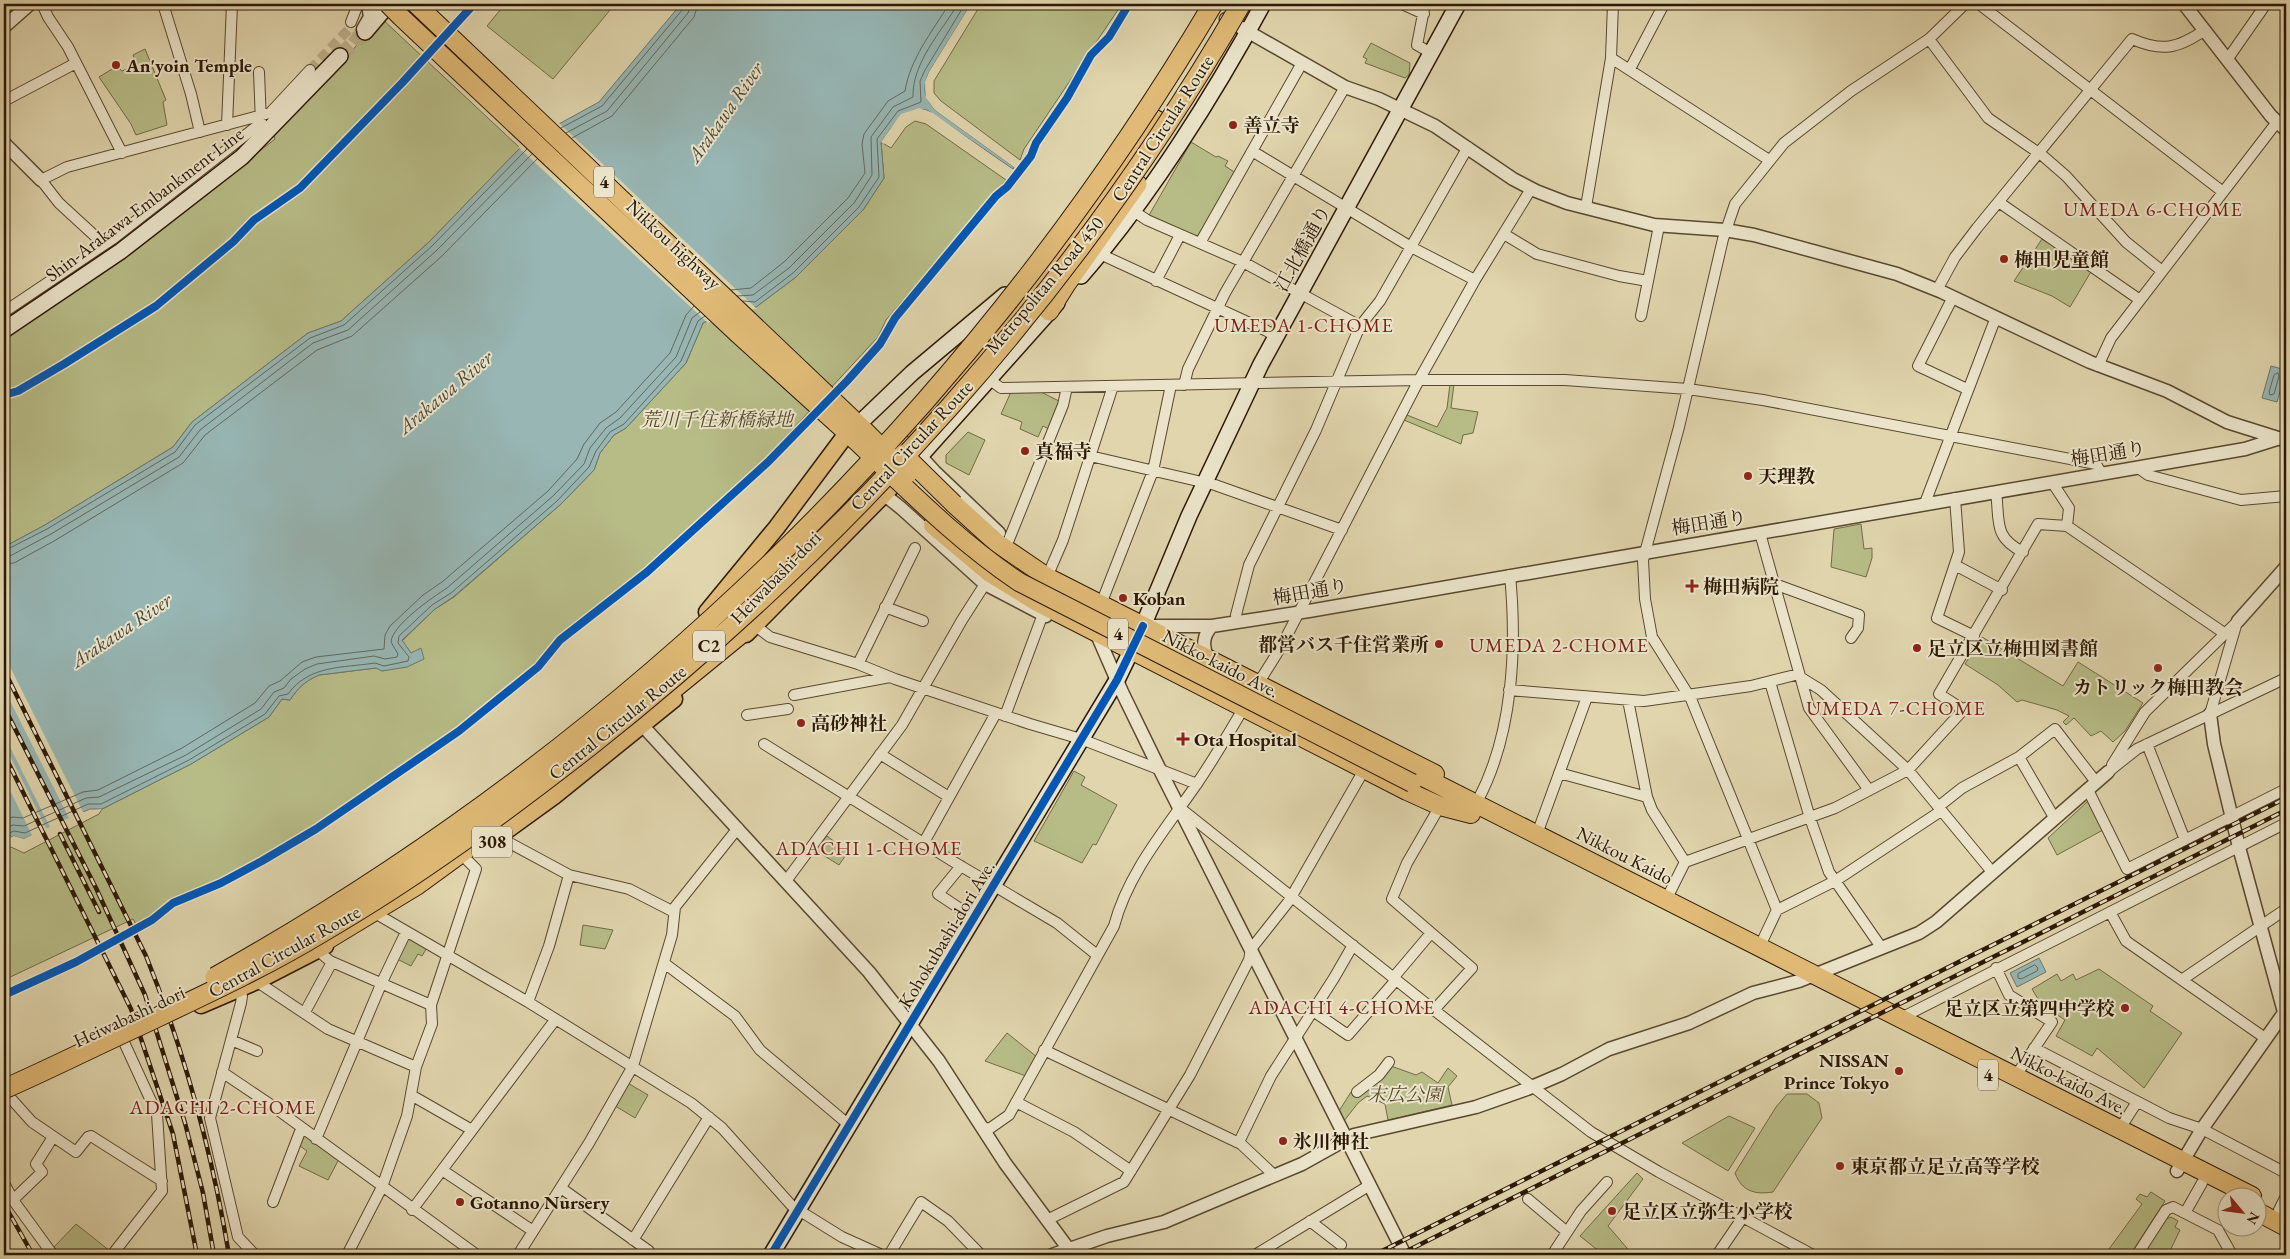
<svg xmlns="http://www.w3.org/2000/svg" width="2290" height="1259" viewBox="0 0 2290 1259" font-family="'EB Garamond','Noto Serif JP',serif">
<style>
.green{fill:#b7bc87;stroke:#726a45}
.water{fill:#97b6b4;stroke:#6c776d}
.pier{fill:#e0d5ad}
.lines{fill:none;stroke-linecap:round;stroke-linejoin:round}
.shore{stroke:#62685c;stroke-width:1}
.minor-tunnel{stroke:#bcaf8b;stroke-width:10;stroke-dasharray:10 5;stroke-linecap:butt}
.tertiary-tunnel{stroke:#bcaf8b;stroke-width:12;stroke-dasharray:12 6;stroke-linecap:butt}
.secondary-tunnel{stroke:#bcaf8b;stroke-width:15;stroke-dasharray:15 8;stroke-linecap:butt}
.minor-casing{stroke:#59482e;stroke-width:12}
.tertiary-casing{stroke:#59482e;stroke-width:15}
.secondary-casing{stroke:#2c1903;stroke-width:18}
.primary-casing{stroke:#2c1903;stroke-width:19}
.trunk-casing{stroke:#2c1903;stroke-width:20}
.motorway-casing{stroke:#2c1903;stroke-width:21}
.minor{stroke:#ebe4ca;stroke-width:10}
.tertiary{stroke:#ebe4ca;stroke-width:12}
.secondary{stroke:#ebe4ca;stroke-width:15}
.primary{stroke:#e0ba76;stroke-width:16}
.trunk{stroke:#e0ba76;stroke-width:18}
.motorway{stroke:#e0ba76;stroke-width:19}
.rail-casing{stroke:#2c1903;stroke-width:4.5}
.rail{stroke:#ebe4ca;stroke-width:2.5;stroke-dasharray:8;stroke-linecap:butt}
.trunk-bridge-casing{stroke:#2c1903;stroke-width:20;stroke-linecap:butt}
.motorway-bridge-casing{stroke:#2c1903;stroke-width:21;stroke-linecap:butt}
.trunk-bridge{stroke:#e0ba76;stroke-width:18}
.motorway-bridge{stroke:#e0ba76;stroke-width:19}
.cycleway-casing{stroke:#ebe4ca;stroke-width:11}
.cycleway{stroke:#0057b8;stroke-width:8}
.poi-dot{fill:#8f2418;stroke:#ebe4ca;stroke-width:2}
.labels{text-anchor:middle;stroke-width:4;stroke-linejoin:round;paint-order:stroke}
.shield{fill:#ebe4ca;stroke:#65563f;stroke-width:1}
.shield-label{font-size:18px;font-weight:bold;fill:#2c1903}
.poi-label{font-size:19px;font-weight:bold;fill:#2c1903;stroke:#ebe4ca;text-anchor:start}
.street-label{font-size:19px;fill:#2c1903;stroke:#ebe4ca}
.park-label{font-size:19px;font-style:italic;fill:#564a2b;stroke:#ebe4ca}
.water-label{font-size:20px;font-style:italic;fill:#4c4838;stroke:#ebe4ca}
.neighbourhood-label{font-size:20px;letter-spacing:1px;fill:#7a1f14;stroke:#ebe4ca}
</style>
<rect width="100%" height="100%" fill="#e0d5ad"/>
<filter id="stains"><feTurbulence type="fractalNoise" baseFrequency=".004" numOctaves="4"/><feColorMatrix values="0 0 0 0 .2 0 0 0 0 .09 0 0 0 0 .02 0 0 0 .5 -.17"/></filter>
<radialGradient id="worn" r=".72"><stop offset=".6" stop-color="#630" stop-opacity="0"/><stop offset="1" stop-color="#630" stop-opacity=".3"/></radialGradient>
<path class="green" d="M505 4H615L553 79 487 26Z
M981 4H1122L1024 149 1020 160 941 101 934 93V81Z
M380 17 520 148 429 242 341 321 308 333 192 422 173 447 45 525 4 547V338L124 258 275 139 273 133 342 63Z
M1371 43 1410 63 1409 75 1405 78 1365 63 1367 59 1363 57Z
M145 49 166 100 163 102 167 125 136 135 131 124 99 77 117 66 122 71 137 65 133 55Z
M915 121 926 124 1006 180 886 320 878 337 767 457 655 561 560 635 520 679 490 704 365 792 301 833 234 872 165 904 159 910 136 924 133 919 4 980V849L11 847 24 853 99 814 102 809 191 764 269 717 282 699 290 700C298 688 305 681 319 675L376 668 383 671 411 653 402 641 435 609 454 597 561 504 594 470 600 453 614 435 626 428 686 363 703 323 742 306 756 307 796 277 863 210 884 178 881 142 891 148 906 127Z
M1191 142 1216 157 1218 156 1228 161 1225 166 1236 173 1199 237 1148 217Z
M2042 239 2092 270 2070 307 2052 296 2014 281Z
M1450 384H1454L1451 408 1478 412 1473 433 1463 435 1461 444 1404 420 1407 415 1437 427 1447 408Z
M1039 391 1061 402 1049 429 1043 426 1038 437 1020 429 1022 422 1001 414 1011 392Z
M968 432 985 440 969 475 946 463V455Z
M1861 524 1864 549 1872 548V558L1866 577 1831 567 1834 529Z
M1982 637 2063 686 2078 662 2143 703 2125 731 2113 742 2101 731 2091 736 2074 718 2066 725 2063 722 2069 716 2057 710 2022 700 2017 702 1998 685 1965 664Z
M1074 771 1085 777 1081 785 1117 805 1096 845 1093 844 1082 863 1034 841Z
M2087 802H2090L2103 830 2057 855 2048 838Z
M827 836 848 852 839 865 815 850Z
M583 925 613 930 605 949 580 945Z
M407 935 428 946 422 956 418 954 411 966 395 958Z
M2099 969 2153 1006 2150 1011 2182 1033 2144 1088 2097 1048 2092 1056 2056 1036 2065 1020 2041 1004 2032 989 2057 974 2061 981 2073 974 2076 980Z
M1007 1033 1037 1057 1026 1076 985 1061Z
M1391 1066 1416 1075 1422 1072 1438 1083 1448 1068 1457 1076 1448 1087 1452 1105 1388 1120 1385 1104 1367 1096 1358 1103 1344 1121 1339 1111 1351 1092 1357 1095Z
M626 1082 648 1095 635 1118 612 1104Z
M1787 1094H1807L1819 1103 1822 1118 1773 1192C1754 1195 1742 1191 1735 1173L1776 1107Z
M1729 1116 1755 1128 1728 1171 1682 1143Z
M301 1130 340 1157 328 1180 299 1166 307 1151 296 1143Z
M1637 1173 1643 1179 1608 1226 1633 1255H1599L1600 1252 1580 1236Z
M2151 1192 2165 1201 2130 1255H2118L2109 1249 2142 1204 2136 1199 2140 1194 2147 1197Z
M2171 1217 2178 1221 2175 1227 2180 1230 2168 1255H2142L2164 1220Z
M76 1224 110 1251 106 1255H60L54 1247Z"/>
<path class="water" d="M681 4H971L929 72C922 88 924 97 935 110L1014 167 1013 169 927 110C903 106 893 126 881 142L884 178 863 210 796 277 756 307 742 306 703 323 686 363 626 428 614 435 600 453 594 470 561 504 453 597 435 609 402 640 411 653 421 648 424 659 407 667 382 671 376 668 319 675C305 681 298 688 290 700L282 699 269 717 191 764 102 809H90L24 839 14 836 4 840V547L45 525 173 447 192 422 308 333 341 321 429 242 520 148 535 137 599 102Z
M2271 366 2286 370 2277 402 2262 398Z
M2039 958 2046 972 2017 987 2010 973Z"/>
<path class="pier" d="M971 4H974L932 73 928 82V97L937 108 1016 165 1014 167 935 110 926 98 925 82 929 72Z
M919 108 933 113 1012 170 1011 172 926 112 919 111 903 116 884 144 881 142 901 114Z
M558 122 757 309H742L708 323 518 147Z
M4 655 83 812 102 809 100 811H90L25 841 14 838 4 843V840L14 836 24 839 32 835 4 778V744L46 828 50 827 4 735V702L63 820 69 818 4 689Z"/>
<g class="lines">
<path class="shore" d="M561 128 602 106 683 9 684 4
M566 133 607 111 688 13 691 4
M572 138 612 116 694 17 698 4
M731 290 751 288 784 262 848 198 865 173 862 144 864 134 888 101 905 91C910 59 932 32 949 4
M737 296 753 295 789 268 854 203 872 175 871 137 893 107 913 97C912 63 941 32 958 4
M743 301 755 302 793 273 859 207 879 177 877 139 898 111 921 102 920 81 925 70 965 4
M2278 373 2279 376 2274 394 2270 395 2269 392 2274 375Z
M4 551 47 529 175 452 195 425 310 338 344 325 432 246 527 149
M4 557 10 556 51 534 179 457 200 430 313 343 348 330 437 250 532 154
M4 564 14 563 54 541 183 463 205 435 317 350 352 336 442 256 537 159
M4 820 13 817 23 818 83 792 98 790 182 748 255 703 269 686 280 681 302 662 316 657 384 649 385 635 390 626 423 595 442 582 548 491 577 459 584 444 600 423 616 412 670 353 686 315 694 306
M4 828 13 825 24 826 86 798 99 797 186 755 261 709 274 692 284 688 291 679 305 669 317 664 374 656 385 659 397 657 398 654 391 642C392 625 433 597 447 588L553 496 584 464 590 448 606 428 620 418 676 357 692 318 700 312
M4 835 14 831 25 833 88 804H101L189 760 265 714 279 696 288 694C309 665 342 668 375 663L384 666 408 661 409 657 398 643 399 636 432 605 451 593 557 501 589 467 596 451 610 432 624 424 681 361 698 321 705 316
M2035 965 2038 968 2037 971 2021 979 2018 978V974Z"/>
<path class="minor-tunnel" d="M310 70 348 30 351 22"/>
<path class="tertiary-tunnel" d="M353 43 363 29"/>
<path class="secondary-tunnel" d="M340 56 365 32"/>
<g class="minor-casing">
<path id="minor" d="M42 4 48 17 68 47 122 153
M163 4 191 94 200 132
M1402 4 1424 14
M1425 4 1417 45 1431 53
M1979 4 2223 192
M351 22 358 4
M1929 39 1988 118 2043 156 2066 176 2126 242 2162 271
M1611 58 1769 160
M2227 60 2266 4
M1630 69 1664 4
M4 101 76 63
M227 125 232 4
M1252 151 1411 247 1475 280
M2000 203 2140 300
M1586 207 1611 58 1613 4
M1132 210 1147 220 1243 262 1360 326
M1504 234 1537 254 1619 276 1648 281
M1200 243 1302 63
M101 245 96 237 59 203 41 180 67 167 270 113 310 70
M1100 254 1267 331 1276 337
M1156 281 1180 235
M1937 290 1955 257 1977 228 2132 39C2162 52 2177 49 2205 30
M1953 297 1918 366 1967 389
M4 312 114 238 261 123 259 72
M1641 316 1659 226
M2098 366 2111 338 2277 122
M990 380 1001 388 1419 380H1565L1688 389 1763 400 2096 464 2101 473
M1184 385 1188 369 1225 293 1345 87
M1090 456 1215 485 1342 530
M2137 467 2148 475 2241 500 2286 496
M2052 482 2069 508 2067 526 2224 633
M1996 492C2000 522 1993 537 2023 552
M1955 498 1959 552 1937 618 1974 636
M1925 503 1996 317
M1760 533 1809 708 1869 790
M1008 542 1063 405 1067 387
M1955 565 2002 590
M1047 577 1063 540 1113 386
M1775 587 1780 586 1859 615 1858 628 1851 638
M1101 604 1153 471 1171 385
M885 607 923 621
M1237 623 1236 615 1249 565 1316 430 1360 326 1380 301 1468 147
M753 624 770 637 858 664 895 679 1030 724 1081 739 1197 784
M858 664 915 548
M1800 677 1821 690 1908 770 1993 873
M1770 682 1810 818 1829 872 1881 947
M1256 687 1281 647 1419 380 1475 280 1531 189
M1509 690 1644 701 1751 686 1799 674
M794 695 890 677
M1628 700 1647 797 1652 810 1685 862
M1964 710 1939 694 2038 524 2067 526
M2210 714 2237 622
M747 715 788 709
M1005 716 1043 614
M764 744 954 862 1057 923 1097 955
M2147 744 2185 840
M880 754 949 797
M2019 757 2055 819
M2112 765 2145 712 2238 621
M2108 772 2137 749 2286 678
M1559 773 1647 797
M2088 790 2127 869 2286 789
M1478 800C1513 734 1517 648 1510 575
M1938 807 1962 788 2019 757 2055 729 2096 782
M1180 808 1434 1010 1591 1132 1659 1172 1813 1255
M501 834 506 841 569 875 629 889 674 912
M1537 834 1587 697
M923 844 996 713
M961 866 938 894 974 918
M786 881 902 725 962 620 985 584
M1666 900 1685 862 1835 808 1908 770 1965 708
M1777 910 1835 881 1941 811
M2110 912 2126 941 2265 1038
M380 916 528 1002 691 1103 722 1128 792 1206 842 1237 882 1255
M1759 948 1777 910 1691 699 1652 637 1645 599 1643 560 1679 427 1723 239 1735 204 1784 143 1851 91 1929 39 1965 4
M317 950 330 961 431 1005
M664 963 735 1016 760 1050 849 1125
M1996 968 2009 995 2052 1022 2015 1077
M1393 978 1431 933
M2183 979 2286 909
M259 980 262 985 328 1029 416 1067
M240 989 242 996 241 1003 210 1118 238 1237 255 1255
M528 1002 549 946 569 875
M1434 1010 1472 968 1392 899 1407 863 1440 806
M1313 1011 1348 1035 1396 980
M305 1012 332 962
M1899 1019 2286 823
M231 1040 257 1051
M2034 1048 2169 1118 2202 1129 2286 1173
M1044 1050 1241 1144 1275 1176
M222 1072 271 1105 477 1255
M1357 1092 1379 1075 1389 1062
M6 1093 32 1122 76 1152 88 1137 91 1136 162 1181
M411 1095 472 1130
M1016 1102 1074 1132 1131 1171
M983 1127 989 1129 1009 1115 1114 926C1128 873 1165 830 1196 785 1214 759 1230 731 1246 704
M2119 1130 2137 1102
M316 1139 382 982 406 932
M1239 1142 1271 1076 1334 978 1353 945
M442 1170 533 1231
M4 1183 13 1200 16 1197 42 1172 36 1164 53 1137
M561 1188 649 1251 646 1255
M1528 1199 1567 1232
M13 1200 53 1255
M273 1202 301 1129
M412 1210 555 1020
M2279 1210 2286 1196
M2185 1213 2202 1183
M1047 1220 1124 1182 1190 1075 1249 960 1251 949 1289 901 1364 770
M1310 1221 1341 1245
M633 1240 709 1117
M112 1255 162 1191 157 1114 123 1040
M347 1255 382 1187 407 1116 416 1067 432 1024 431 1005 476 869 467 860
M518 1255 589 1143 633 1066 672 935 675 907 738 828
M889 1255 921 1202 948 1221 981 1255
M1255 1255 1370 1185
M1552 1255 1581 1211 1607 1182
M1717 1255 1743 1217
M2137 1255 2166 1210 2173 1207 2218 1230 2232 1255"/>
</g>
<g class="tertiary-casing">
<path id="tertiary" d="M2184 4 2271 116 2286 130
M1226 19 1345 87 1379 99 1435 126 1513 179 1536 191 1567 203 1654 225 1725 230 1754 235 1897 274 1942 292 2090 362 2167 391 2227 422 2281 439
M4 27 30 4
M363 29 370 17 368 4
M4 143 41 180
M914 449 935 472 999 533
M877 489 901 508 985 584 1046 616
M2238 621 2286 567
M1149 626H1212L1309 611 2245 449 2280 438
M1095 630 1122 692 1160 770 1405 1255
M1208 658C1202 647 1203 635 1212 626
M2210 714 2214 744 2240 851 2284 1012
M642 725 869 972 939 1061 1005 1163 1073 1255
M2177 1171 2202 1129 2286 1010
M1052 1255 1107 1236 1164 1222 1302 1164 1354 1135 1476 1107 1527 1089 1562 1074 1609 1049 1689 1023 1753 993 1799 981 1919 933 1936 922 2108 772"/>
</g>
<g class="secondary-casing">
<path id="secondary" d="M365 32 382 12
M1081 276C1149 198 1214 95 1263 4
M4 330 121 251 242 157 340 56
M865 418 912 373 1005 295
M906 472 1057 303
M771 1255 1117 680 1143 626 1189 516 1261 364 1458 4"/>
</g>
<g class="primary-casing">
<path id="primary" d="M707 612 777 527 842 440
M746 634 902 476
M496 838 554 796 674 699
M201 1005 259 980 325 946"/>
</g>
<g class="trunk-casing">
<path id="trunk" d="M416 4 864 430
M401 17 738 334 854 439
M954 504 997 543 1047 577 1435 774
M933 525 990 573 1037 602 1407 791 1440 806 1471 814
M1417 774 2252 1196
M2258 1212 2286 1227"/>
</g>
<g class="motorway-casing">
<path id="motorway" d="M1049 311 1066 284 1137 184
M916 431 1080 230 1156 120
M744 602 789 560
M655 704 753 624
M313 948 417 885 505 821"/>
</g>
<use href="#minor" class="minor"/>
<use href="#tertiary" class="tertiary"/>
<use href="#secondary" class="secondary"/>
<use href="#primary" class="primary"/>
<use href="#trunk" class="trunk"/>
<use href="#motorway" class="motorway"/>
<g class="rail-casing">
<path id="rail" d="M4 670 146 956C185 1053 212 1152 229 1255
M4 707 96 888 145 995 185 1123 203 1193 214 1255
M4 754 131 1009 173 1134 197 1255
M60 834 99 912
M4 1204 33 1255
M4 1243 11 1255
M1374 1255 2286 798
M1399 1255 2286 810"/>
</g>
<use href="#rail" class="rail"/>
<g class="trunk-bridge-casing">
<path id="trunk-bridge" d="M388 4 401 17
M864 430 908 474
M854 439C907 489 958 541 1019 582L1412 783
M903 454 954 504"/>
</g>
<g class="motorway-bridge-casing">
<path id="motorway-bridge" d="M215 977C628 745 971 411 1213 4
M4 1089C50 1069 95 1046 141 1025 202 996 263 968 321 933 416 878 504 813 590 746 849 541 1076 291 1241 4"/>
</g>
<use href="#trunk-bridge" class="trunk-bridge"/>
<use href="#motorway-bridge" class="motorway-bridge"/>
<g class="cycleway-casing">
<path id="cycleway" d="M4 395 18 391 64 364 156 306 233 242 254 220 300 188 402 83 474 4
M4 995 76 962 152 920 173 903 221 883 262 861 316 829 459 731 538 667 560 640 647 572 768 462 847 381 880 344 895 318 996 196 1007 187 1031 156 1036 143 1067 98 1091 55 1109 37 1129 4
M771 1255 1117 680 1143 626"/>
</g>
<use href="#cycleway" class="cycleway"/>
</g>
<g class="poi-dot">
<circle cx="116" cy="65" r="5"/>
<circle cx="1233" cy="125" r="5"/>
<circle cx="2004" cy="259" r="5"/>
<circle cx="1025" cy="451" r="5"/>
<circle cx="1748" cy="476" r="5"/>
<path d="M1689.5 578.5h5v5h5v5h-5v5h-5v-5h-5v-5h5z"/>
<circle cx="1123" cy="598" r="5"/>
<circle cx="1439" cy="644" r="5"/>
<circle cx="1917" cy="648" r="5"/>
<circle cx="2158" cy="668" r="5"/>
<circle cx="801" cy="723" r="5"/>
<path d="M1180.5 731.5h5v5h5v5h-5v5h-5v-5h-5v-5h5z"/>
<circle cx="2125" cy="1008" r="5"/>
<circle cx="1899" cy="1071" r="5"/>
<circle cx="1283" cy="1141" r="5"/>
<circle cx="1840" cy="1166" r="5"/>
<circle cx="460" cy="1202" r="5"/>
<circle cx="1612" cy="1211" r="5"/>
</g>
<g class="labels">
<g class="shield">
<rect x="594" y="166.5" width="20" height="31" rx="4"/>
<rect x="1108" y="618.5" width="20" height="31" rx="4"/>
<rect x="693" y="630.5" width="32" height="31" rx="4"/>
<rect x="472" y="826.5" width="40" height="31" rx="4"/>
<rect x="1978" y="1059.5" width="20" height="31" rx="4"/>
</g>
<g class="shield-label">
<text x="604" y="188">4</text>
<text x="1118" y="640">4</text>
<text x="709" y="652">C2</text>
<text x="492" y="848">308</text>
<text x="1988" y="1081">4</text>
</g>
<g class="poi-label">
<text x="126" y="72">An'yoin Temple</text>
<text x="1243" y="132">善立寺</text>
<text x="2014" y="266">梅田児童館</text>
<text x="1035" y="458">真福寺</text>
<text x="1758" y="483">天理教</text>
<text x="1703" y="593">梅田病院</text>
<text x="1133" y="605">Koban</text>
<text x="1429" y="651" text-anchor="end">都営バス千住営業所</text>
<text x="1927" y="655">足立区立梅田図書館</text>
<text x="2158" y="694" text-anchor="middle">カトリック梅田教会</text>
<text x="811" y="730">高砂神社</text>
<text x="1194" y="746">Ota Hospital</text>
<text x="2115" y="1015" text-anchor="end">足立区立第四中学校</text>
<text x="1889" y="1067" text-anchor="end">NISSAN<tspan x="1889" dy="22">Prince Tokyo</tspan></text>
<text x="1293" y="1148">氷川神社</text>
<text x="1850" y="1173">東京都立足立高等学校</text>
<text x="470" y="1209">Gotanno Nursery</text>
<text x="1622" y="1218">足立区立弥生小学校</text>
</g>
<g class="street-label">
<text transform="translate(1162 128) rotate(-57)" y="7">Central Circular Route</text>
<text transform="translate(144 204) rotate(-37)" y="7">Shin-Arakawa Embankment Line</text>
<text transform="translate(674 244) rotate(43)" y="7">Nikkou highway</text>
<text transform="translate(1302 248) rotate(-61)" y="7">江北橋通り</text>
<text transform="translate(1044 285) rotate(-50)" y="7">Metropolitan Road 450</text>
<text transform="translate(911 445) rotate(-47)" y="7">Central Circular Route</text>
<text transform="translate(2108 453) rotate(-9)" y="7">梅田通り</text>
<text transform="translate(1709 522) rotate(-9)" y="7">梅田通り</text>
<text transform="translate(775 577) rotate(-46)" y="7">Heiwabashi-dori</text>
<text transform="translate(1310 591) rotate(-10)" y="7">梅田通り</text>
<text transform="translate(1221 663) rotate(27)" y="7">Nikko-kaido Ave.</text>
<text transform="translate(617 722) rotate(-39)" y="7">Central Circular Route</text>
<text transform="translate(1625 855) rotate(27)" y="7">Nikkou Kaido</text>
<text transform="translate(946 934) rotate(-59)" y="7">Kohokubashi-dori Ave.</text>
<text transform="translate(284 951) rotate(-29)" y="7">Central Circular Route</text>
<text transform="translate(129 1016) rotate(-25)" y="7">Heiwabashi-dori</text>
<text transform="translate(2069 1080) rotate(27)" y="7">Nikko-kaido Ave.</text>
</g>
<g class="park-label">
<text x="717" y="426">荒川千住新橋緑地</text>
<text x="1405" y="1101">末広公園</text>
</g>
<g class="water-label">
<text transform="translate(725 112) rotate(-55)" y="7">Arakawa River</text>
<text transform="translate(445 392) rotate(-40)" y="7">Arakawa River</text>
<text transform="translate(121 630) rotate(-34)" y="7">Arakawa River</text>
</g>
<g class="neighbourhood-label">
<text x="2153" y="216">UMEDA 6-CHOME</text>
<text x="1304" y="332">UMEDA 1-CHOME</text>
<text x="1559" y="652">UMEDA 2-CHOME</text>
<text x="1896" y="715">UMEDA 7-CHOME</text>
<text x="869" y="855">ADACHI 1-CHOME</text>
<text x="1342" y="1014">ADACHI 4-CHOME</text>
<text x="223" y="1114">ADACHI 2-CHOME</text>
</g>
</g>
<rect width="2290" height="1259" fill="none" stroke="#e0d5ad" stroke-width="20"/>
<rect x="5" y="5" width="2280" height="1249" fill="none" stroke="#2c1903" stroke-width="2.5"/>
<rect x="10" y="10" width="2270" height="1239" fill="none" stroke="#2c1903"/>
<g transform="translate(2242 1212) rotate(119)"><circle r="24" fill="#ebe4ca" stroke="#9f937a"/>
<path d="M0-4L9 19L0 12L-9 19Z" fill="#8f2418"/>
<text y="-8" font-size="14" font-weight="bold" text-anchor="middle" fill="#2c1903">N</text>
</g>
<rect width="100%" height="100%" filter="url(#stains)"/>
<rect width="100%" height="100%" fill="url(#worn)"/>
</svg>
